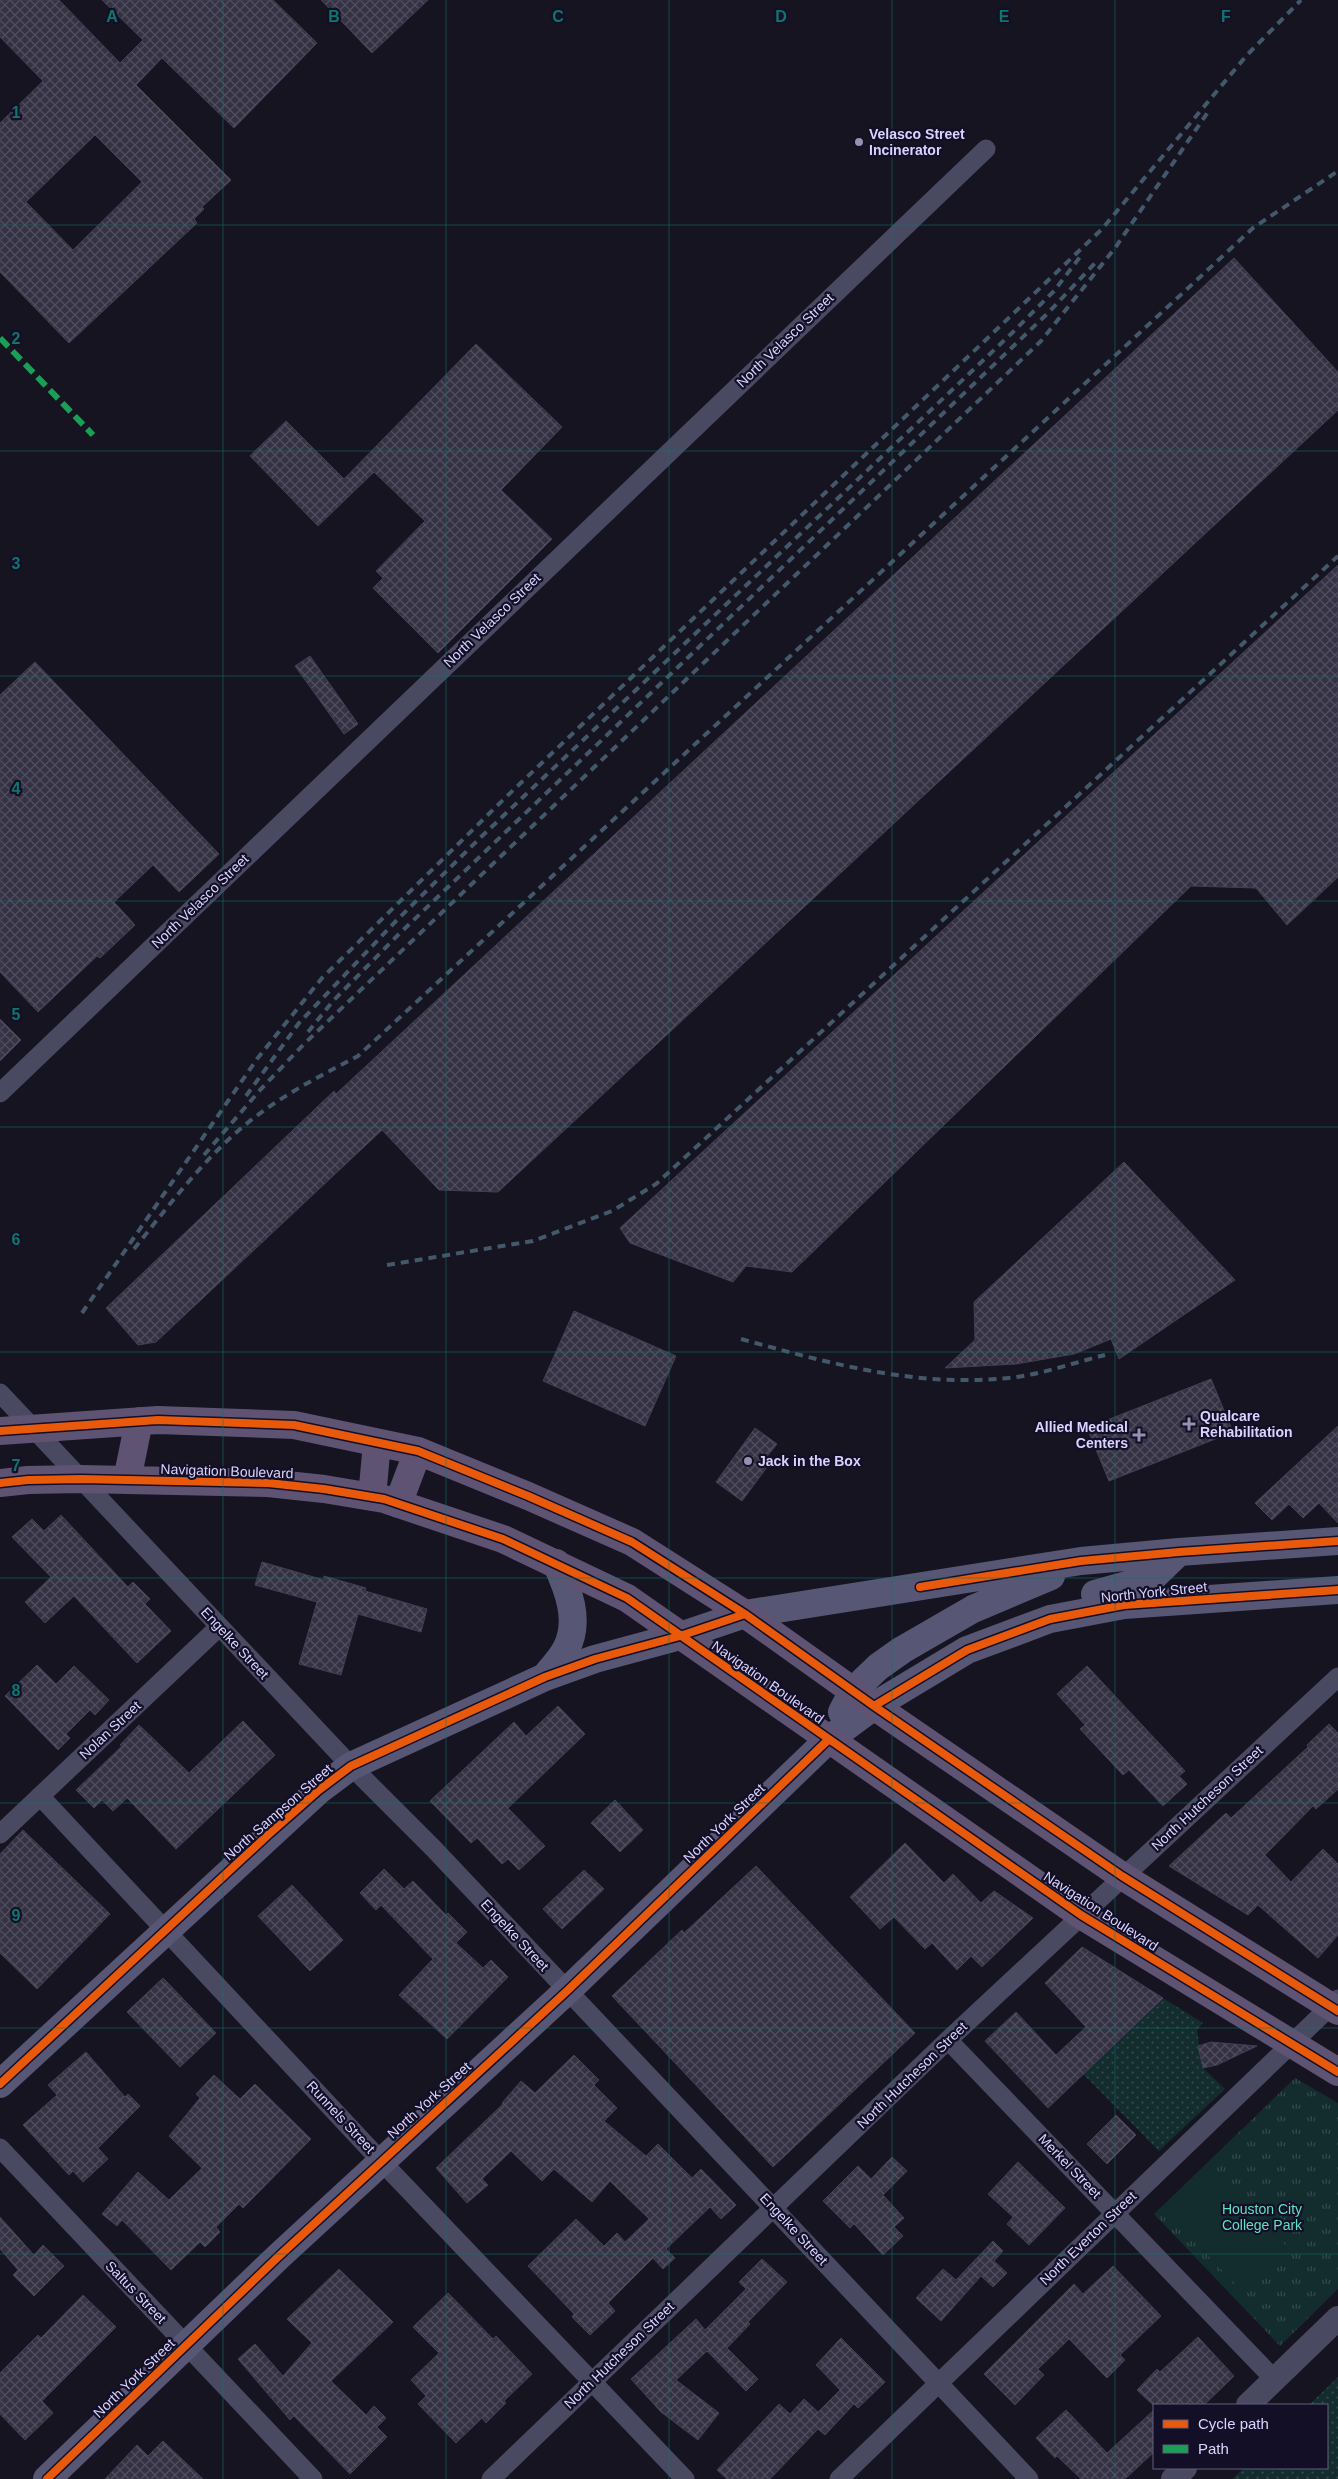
<svg xmlns="http://www.w3.org/2000/svg" width="1338" height="2479" viewBox="0 0 1338 2479" font-family="Helvetica,sans-serif">
<style>
.grass{fill:url(#grass-dots)}
.park{fill:url(#park-tufts)}
.pitch{fill:#132c2d}
.building{fill:url(#building-cross-hatch);stroke:#433f54;fill-rule:evenodd}
.lines{fill:none;stroke-linecap:round;stroke-linejoin:round}
.minor{stroke:#4a4962;stroke-width:19}
.tertiary{stroke:#4a4962;stroke-width:24}
.secondary{stroke:#575674;stroke-width:28}
.primary{stroke:#5e5373;stroke-width:28}
.rail{stroke:#43596b;stroke-width:4;stroke-dasharray:8 6;stroke-linecap:butt}
.quiet{stroke:#1a9f57;stroke-width:6;stroke-dasharray:12 6;stroke-linecap:butt}
.cycleway-casing{stroke:#130f26;stroke-width:11}
.cycleway{stroke:#e8590c;stroke-width:8}
.grid{fill:none;stroke:#0f766e;stroke-width:1;stroke-opacity:0.55}
.poi-dot{fill:#9591b1;stroke:#130f26;stroke-width:2}
.labels{text-anchor:middle;stroke-width:4.5;stroke-linejoin:round;paint-order:stroke}
.poi-label{font-size:14px;font-weight:bold;fill:#d9d4ff;stroke:#130f26;text-anchor:start}
.street-label{font-size:14px;fill:#d9d4ff;stroke:#130f26}
.park-label{font-size:14px;fill:#5fe0c0;stroke:#130f26}
.grid-label{font-size:16px;text-anchor:middle;font-weight:bold;fill:#0f766e;stroke:#130f26;stroke-width:4.5;stroke-linejoin:round;paint-order:stroke}
</style>
<defs>
<pattern id="grass-dots" width="8" height="8" patternUnits="userSpaceOnUse" patternTransform="scale(1.25)"><rect width="8" height="8" fill="#132c2d"/><path d="M2 2h.1M6 6h.1" fill="none" stroke="#354a4c" stroke-width="1.8" stroke-linecap="round"/></pattern>
<pattern id="park-tufts" width="24" height="20" patternUnits="userSpaceOnUse" patternTransform="scale(1.25)"><rect width="24" height="20" fill="#132c2d"/><path d="M3 7l-1-3M5 7V3M7 7l1-3M15 17l-1-3M17 17v-4M19 17l1-3" fill="none" stroke="#354a4c"/></pattern>
<pattern id="building-cross-hatch" width="8" height="8" patternUnits="userSpaceOnUse" patternTransform="scale(1.25)"><rect width="8" height="8" fill="#343243"/><path d="M0 0l8 8M0 8l8-8" fill="none" stroke="#514f5f"/></pattern>
</defs>
<rect width="100%" height="100%" fill="#161421"/>
<path class="grass" d="M1163 1998 1203 2023 1197 2030 1203 2068 1225 2089 1159 2151 1083 2074Z
M1338 2377V2479H1232L1244 2468H1327V2405H1309Z"/>
<path class="park" d="M1295 2078 1338 2103V2289L1280 2346 1154 2214Z"/>
<path class="pitch" d="M1210 2166 1286 2246 1240 2289 1164 2209Z"/>
<path class="building" d="M0 0H59L120 63 143 40 102 0H273L317 43 234 128 162 58 136 85 231 180 202 207 204 209 194 219 197 223 69 343 0 272V123L43 81 0 37ZM95 135 142 182 73 250 26 202Z
M321 0H428L372 53Z
M1234 258 1338 372V410L498 1192 439 1190 382 1130 156 1342 138 1345 106 1308 334 1091 336 1094Z
M476 344 562 427 501 490 552 539 438 653 373 588 383 578 376 571 425 521 374 472 318 526 250 456 286 421 344 479Z
M1338 565V877L1287 925 1256 888 1191 886 792 1272 746 1266 733 1282 630 1243 620 1228Z
M310 656 358 724 344 734 295 666Z
M35 662 219 854 179 892 153 865 114 902 135 925 100 958 97 956 38 1012 0 972V695Z
M0 1019 21 1040 0 1061Z
M1124 1162 1235 1280 1119 1359 1111 1339 1074 1354 1016 1364 945 1368 975 1340 974 1302Z
M574 1311 676 1356 645 1426 543 1381Z
M1211 1379 1233 1432 1109 1481 1087 1428Z
M1338 1426V1523L1319 1503 1303 1518 1289 1504 1272 1520 1255 1503Z
M755 1428 777 1444 765 1459 770 1463 742 1501 716 1482Z
M61 1515 128 1587 133 1582 150 1599 145 1604 171 1631 137 1663 74 1596 45 1623 25 1602 51 1577 12 1537 32 1519 44 1531Z
M262 1562 324 1580V1576L366 1588 365 1591 427 1609 421 1632 358 1614 341 1675 299 1664 317 1602 255 1585Z
M37 1665 56 1684 74 1666 109 1700 95 1715 90 1710 66 1734 70 1738 58 1750 5 1696Z
M1087 1666 1185 1771 1179 1776 1187 1784 1163 1806 1129 1770 1123 1775 1080 1729 1085 1725 1057 1694Z
M558 1706 585 1734 508 1808 545 1846 519 1870 508 1859 502 1864 477 1838 471 1843 430 1801 514 1722 526 1736Z
M243 1721 275 1755 176 1849 127 1798 113 1811 102 1800 94 1808 76 1790 122 1746 120 1745 139 1725 189 1773Z
M1329 1724 1338 1733V1789L1316 1809 1313 1806 1265 1855 1291 1882 1323 1849 1338 1864V1935L1318 1958 1258 1905 1248 1915 1169 1866 1226 1813 1231 1818 1308 1747 1307 1745Z
M615 1800 643 1830 620 1852 591 1823Z
M23 1830 110 1914 37 1989 0 1953V1854Z
M905 1843 944 1883 953 1874 981 1903 994 1891 1033 1918 982 1967 971 1956 957 1970 932 1943 925 1949 894 1917 880 1929 850 1897Z
M756 1866 915 2033 773 2167 612 1996 682 1930 684 1933Z
M384 1869 404 1889 413 1881 446 1915 448 1913 467 1932 456 1943 483 1968 491 1960 508 1977 447 2039 399 1995 433 1959 381 1905 376 1910 360 1893Z
M584 1870 604 1889 562 1929 543 1909Z
M292 1885 343 1940 310 1971 258 1916Z
M1082 1947 1163 1998 1048 2108 985 2041 1016 2012 1056 2055 1086 2027 1045 1983Z
M163 1978 216 2033 180 2067 127 2012Z
M1211 2042 1257 2046 1217 2065 1203 2068 1198 2046Z
M86 2052 125 2097 128 2094 140 2106 98 2148 108 2159 83 2182 73 2171 69 2175 23 2125 57 2095 48 2085Z
M574 2055 599 2080 594 2085 617 2108 604 2121 646 2156 658 2144 692 2178 701 2169 736 2205 721 2219 710 2207 666 2249 675 2258 663 2269 653 2258 608 2303 615 2311 590 2335 572 2317 574 2314 528 2266 576 2219 604 2246 617 2233 625 2242 649 2219 610 2181 592 2202 554 2169 542 2181 511 2151 482 2179 488 2185 467 2203 436 2168 503 2104 502 2103 521 2081 535 2093Z
M214 2075 240 2099 255 2084 311 2139 243 2208 239 2204 216 2227 220 2232 205 2247 200 2242 171 2270 122 2220 117 2226 102 2214 138 2172 169 2200 202 2168 169 2136 200 2098 196 2094Z
M1116 2115 1136 2135 1107 2164 1087 2144Z
M892 2157 907 2171 883 2195 904 2218 894 2227 903 2236 883 2255 854 2224 850 2228 823 2201 858 2166 871 2179Z
M1018 2162 1065 2208 1029 2245 1007 2224 1013 2217 988 2194Z
M0 2217 34 2255 43 2245 64 2266 34 2296 13 2275 18 2270 0 2249Z
M993 2241 1003 2251 994 2261 1007 2273 993 2287 981 2276 941 2321 916 2298 943 2269 956 2280Z
M762 2259 787 2282 748 2322 750 2324 727 2348 758 2379 746 2391 707 2351 676 2380 719 2413 698 2440 661 2412 631 2379 696 2319 705 2330 746 2289 739 2282Z
M1113 2266 1161 2316 1120 2355 1125 2360 1107 2378 1069 2339 1038 2369 1044 2375 1015 2405 984 2374 1074 2284 1083 2294Z
M339 2269 393 2322 331 2381 366 2415 374 2406 386 2418 377 2427 387 2437 350 2474 294 2416 290 2420 238 2359 255 2344 283 2376 312 2343 287 2319Z
M448 2293 493 2339 496 2336 532 2374 504 2401 506 2403 486 2423 482 2418 456 2443 418 2404 426 2396 411 2380 439 2353 413 2327Z
M83 2295 116 2327 42 2401 53 2413 25 2440 0 2414V2373L38 2335 41 2338Z
M1198 2337 1234 2376 1204 2405H1153L1137 2390 1157 2369 1160 2372Z
M841 2338 885 2382 858 2408 854 2404 825 2435 818 2429 770 2479H727L717 2470 779 2404 790 2414 804 2399 818 2412 840 2390 816 2365Z
M1066 2410 1107 2453 1154 2410V2452L1125 2479H1081L1057 2456 1055 2458 1036 2438Z
M163 2441 203 2479H105L137 2445 148 2456Z"/>
<g class="lines">
<path class="minor" d="M0 1093 986 149
M0 1393 351 1766 433 1848 1029 2479
M40 1796 381 2161 685 2479
M0 1834 219 1627
M948 2040 1274 2379
M0 2148 313 2479
M491 2479 948 2040 1338 1677
M839 2479 1338 1999"/>
<path class="tertiary" d="M1248 2405 1338 2318
M1173 2479 1185 2468"/>
<path class="secondary" d="M1095 1594 1152 1578 1179 1552
M545 1677C552 1668 561 1659 566 1649 581 1621 568 1589 556 1563
M842 1712 853 1691 878 1667 902 1650 973 1609 1051 1576
M0 2084 319 1790 351 1766 545 1677 595 1659 680 1636 745 1614 1081 1561 1179 1552 1338 1541
M47 2479 278 2257 568 1990 828 1740 874 1706 967 1650 1050 1619 1124 1605 1338 1590"/>
<path class="primary" d="M0 1431 158 1420 294 1425 418 1451 528 1496 632 1542 745 1614 874 1706 1122 1876 1338 2011
M127 1480 139 1421
M0 1483 28 1480 81 1479 268 1483 324 1489 384 1499 503 1539 627 1598 1081 1915 1338 2072
M372 1497 377 1443
M398 1504 418 1451"/>
<path class="rail" d="M308 1032 333 1001 398 935 1049 312 1096 262
M246 1096 299 1023 396 921 481 837 1012 333 1054 291 1080 257
M204 1155 261 1089 303 1045 1041 341 1115 248 1210 109
M134 1249C166 1209 199 1165 238 1131 273 1100 316 1078 358 1056L1253 228 1338 171
M387 1265 533 1241 612 1211 656 1184 1338 556
M82 1313 257 1059 322 978 505 798 1102 229 1247 55 1301 0
M741 1339C832 1364 920 1389 1016 1377 1046 1373 1076 1362 1105 1355"/>
<path class="quiet" d="M0 338 93 435"/>
<g class="cycleway-casing">
<path id="cycleway" d="M0 1431 158 1420 294 1425 418 1451 528 1496 632 1542 745 1614 874 1706 1122 1876 1338 2011
M0 1483 28 1480 81 1479 268 1483 324 1489 384 1499 503 1539 627 1598 1081 1915 1338 2072
M920 1587 1081 1561 1179 1552 1338 1541
M874 1706 967 1650 1050 1619 1124 1605 1338 1590
M0 2084 269 1834 319 1790 351 1766 545 1677 595 1659 680 1636 745 1614
M47 2479 278 2257 568 1990 828 1740"/>
</g>
<use href="#cycleway" class="cycleway"/>
</g>
<path class="grid" d="M223 0V2479M446 0V2479M669 0V2479M892 0V2479M1115 0V2479M0 225H1338M0 451H1338M0 676H1338M0 901H1338M0 1127H1338M0 1352H1338M0 1578H1338M0 1803H1338M0 2028H1338M0 2254H1338"/>
<g class="poi-dot">
<circle cx="859" cy="142" r="5"/>
<path d="M1186.5 1416.5h5v5h5v5h-5v5h-5v-5h-5v-5h5z"/>
<path d="M1136.5 1427.5h5v5h5v5h-5v5h-5v-5h-5v-5h5z"/>
<circle cx="748" cy="1461" r="5"/>
</g>
<g class="labels">
<g class="poi-label">
<text x="869" y="139">Velasco Street<tspan x="869" dy="16">Incinerator</tspan></text>
<text x="1200" y="1421">Qualcare<tspan x="1200" dy="16">Rehabilitation</tspan></text>
<text x="1128" y="1432" text-anchor="end">Allied Medical<tspan x="1128" dy="16">Centers</tspan></text>
<text x="758" y="1466">Jack in the Box</text>
</g>
<g class="street-label">
<text transform="translate(785 340) rotate(-44)" y="5">North Velasco Street</text>
<text transform="translate(492 620) rotate(-44)" y="5">North Velasco Street</text>
<text transform="translate(200 901) rotate(-44)" y="5">North Velasco Street</text>
<text transform="translate(227 1471) rotate(2)" y="5">Navigation Boulevard</text>
<text transform="translate(1154 1592) rotate(-6)" y="5">North York Street</text>
<text transform="translate(235 1643) rotate(47)" y="5">Engelke Street</text>
<text transform="translate(768 1682) rotate(35)" y="5">Navigation Boulevard</text>
<text transform="translate(110 1730) rotate(-43)" y="5">Nolan Street</text>
<text transform="translate(1207 1798) rotate(-43)" y="5">North Hutcheson Street</text>
<text transform="translate(278 1812) rotate(-41)" y="5">North Sampson Street</text>
<text transform="translate(724 1823) rotate(-44)" y="5">North York Street</text>
<text transform="translate(1101 1911) rotate(33)" y="5">Navigation Boulevard</text>
<text transform="translate(515 1935) rotate(47)" y="5">Engelke Street</text>
<text transform="translate(912 2075) rotate(-44)" y="5">North Hutcheson Street</text>
<text transform="translate(429 2100) rotate(-42)" y="5">North York Street</text>
<text transform="translate(341 2117) rotate(47)" y="5">Runnels Street</text>
<text transform="translate(1070 2166) rotate(46)" y="5">Merkel Street</text>
<text transform="translate(794 2229) rotate(47)" y="5">Engelke Street</text>
<text transform="translate(1088 2238) rotate(-44)" y="5">North Everton Street</text>
<text transform="translate(136 2292) rotate(46)" y="5">Saltus Street</text>
<text transform="translate(619 2355) rotate(-44)" y="5">North Hutcheson Street</text>
<text transform="translate(134 2378) rotate(-44)" y="5">North York Street</text>
</g>
<g class="park-label">
<text x="1262" y="2214">Houston City<tspan x="1262" dy="16">College Park</tspan></text>
</g>
</g>
<g class="grid-label">
<text x="112" y="22">A</text>
<text x="334" y="22">B</text>
<text x="558" y="22">C</text>
<text x="781" y="22">D</text>
<text x="1004" y="22">E</text>
<text x="1226" y="22">F</text>
<text x="16" y="118">1</text>
<text x="16" y="344">2</text>
<text x="16" y="569">3</text>
<text x="16" y="794">4</text>
<text x="16" y="1020">5</text>
<text x="16" y="1245">6</text>
<text x="16" y="1471">7</text>
<text x="16" y="1696">8</text>
<text x="16" y="1921">9</text>
</g>
<rect x="1153" y="2404" width="175" height="65" fill="#130f26" stroke="#625e7d"/>
<rect x="1163" y="2420" width="25" height="8" fill="#e8590c" stroke="#625e7d"/>
<text x="1198" y="2429" font-size="15" fill="#d9d4ff">Cycle path</text>
<rect x="1163" y="2445" width="25" height="8" fill="#1a9f57" stroke="#625e7d"/>
<text x="1198" y="2454" font-size="15" fill="#d9d4ff">Path</text>
</svg>
